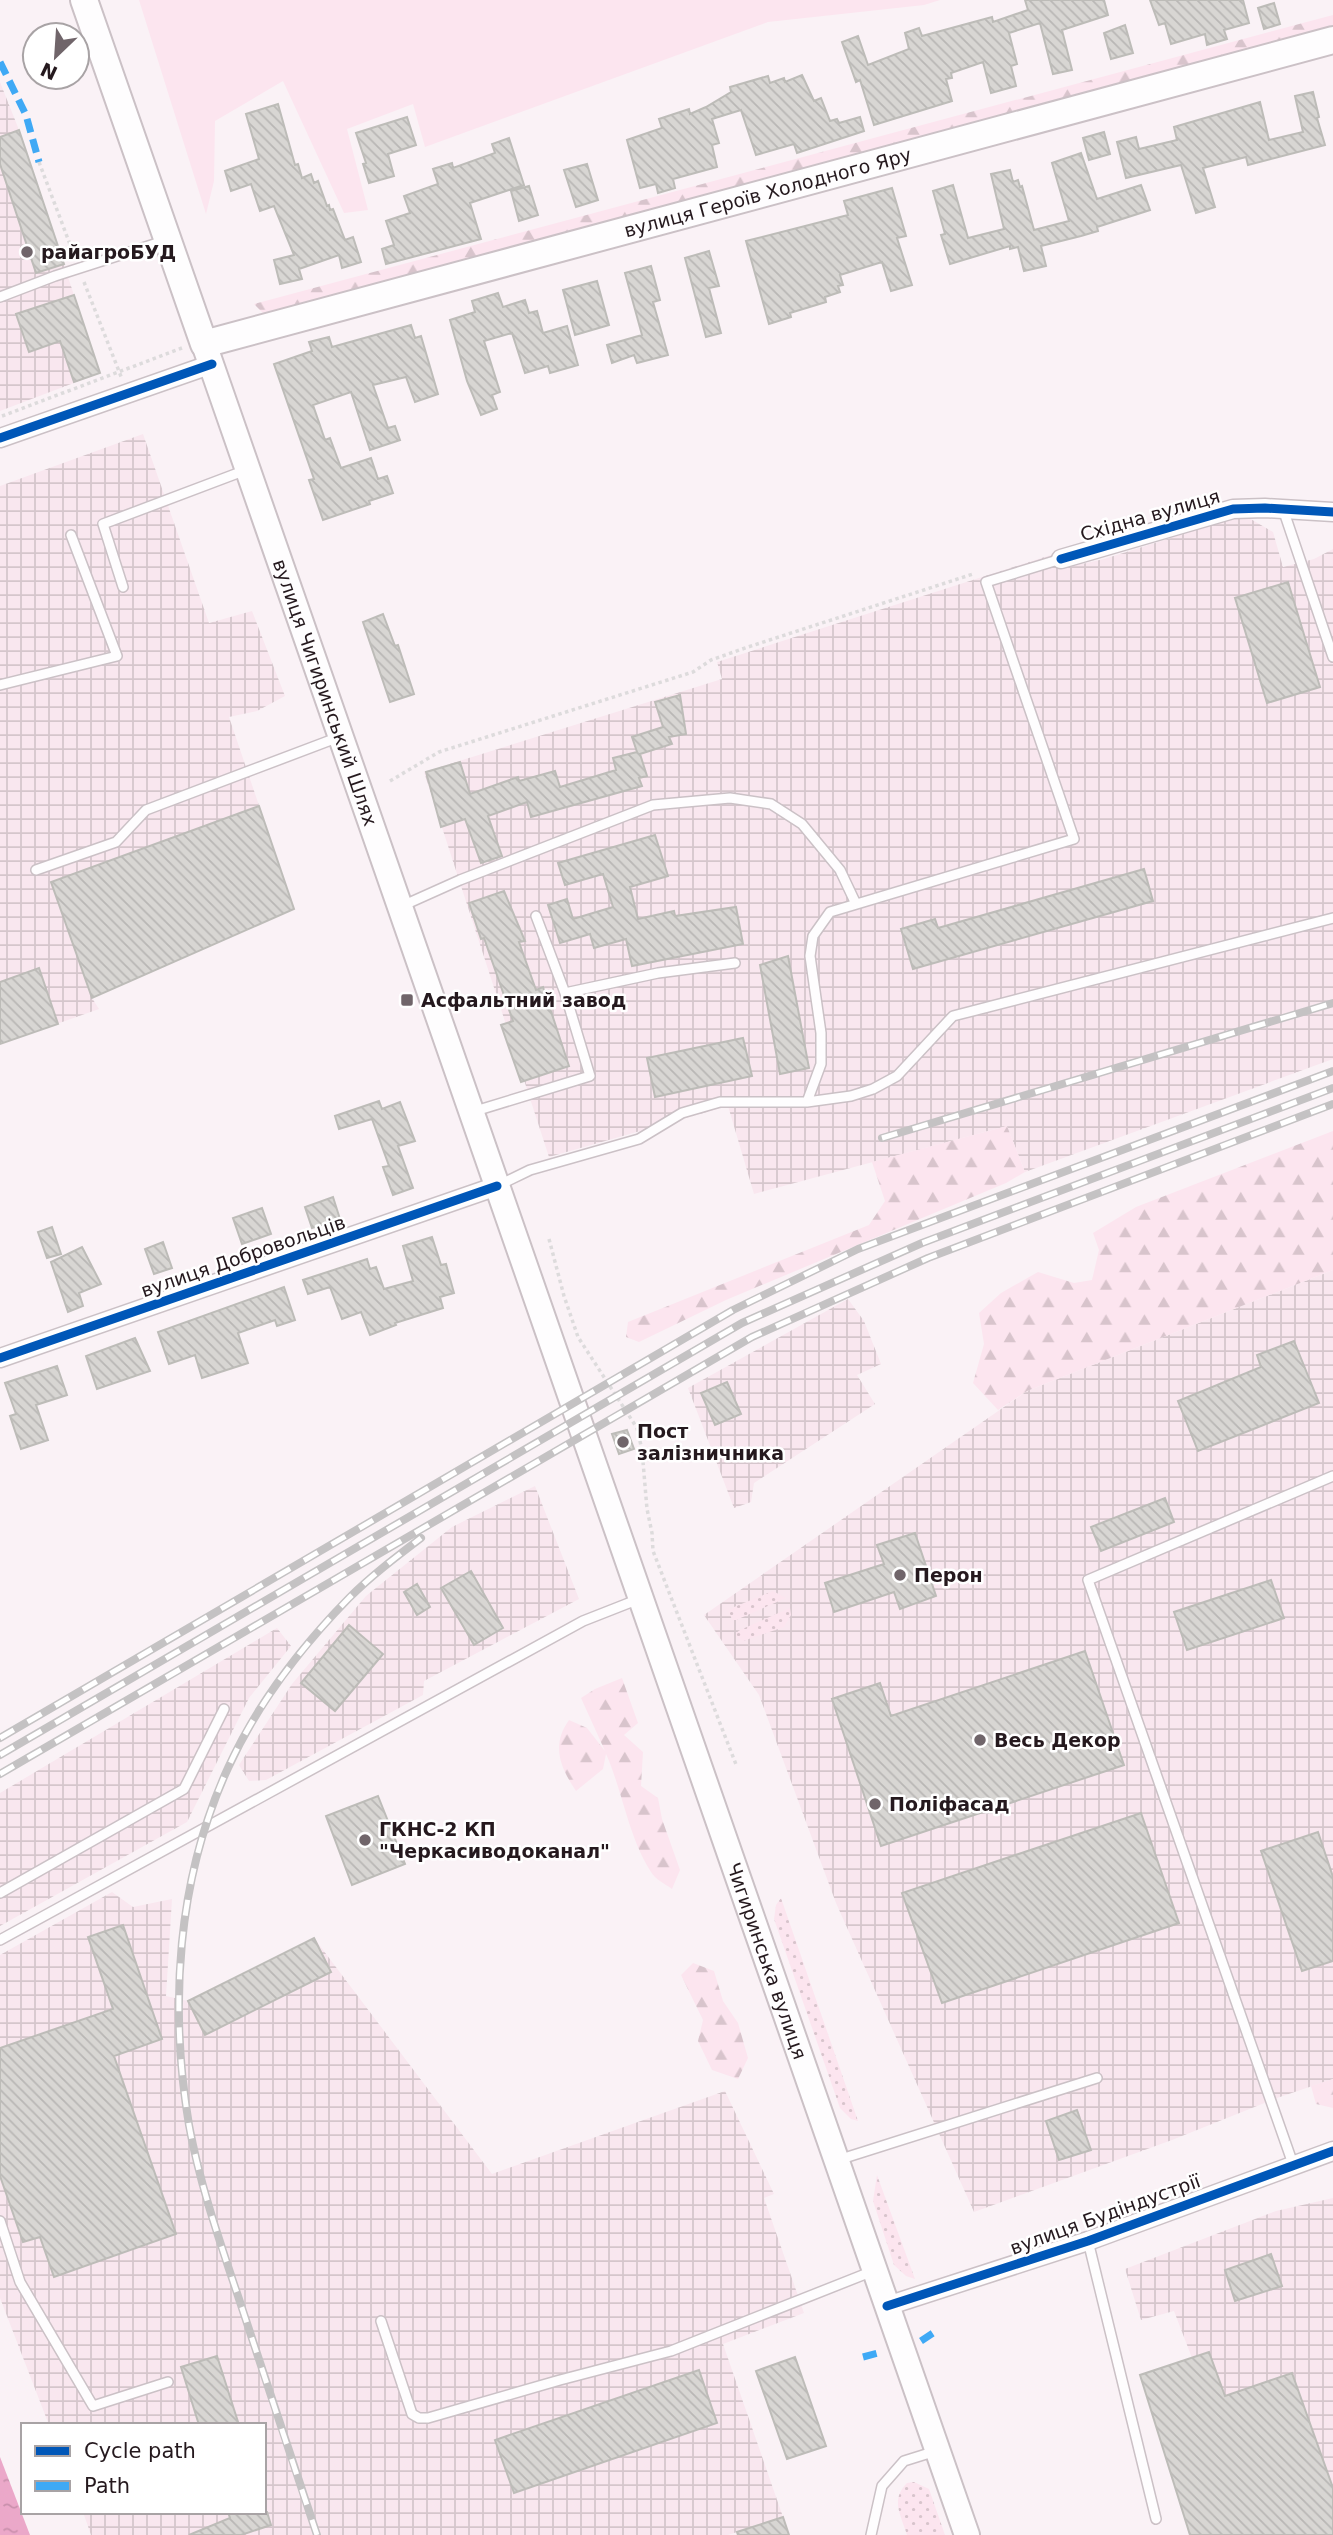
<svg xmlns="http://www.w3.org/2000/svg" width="1333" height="2535" viewBox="0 0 1333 2535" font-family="'DejaVu Sans',sans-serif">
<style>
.industrial{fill:url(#industrial-grid)}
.grass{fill:url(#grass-dots)}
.forest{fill:url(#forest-firs)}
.green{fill:#fce5ef}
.water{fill:url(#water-ripples)}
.building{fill:url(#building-back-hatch);stroke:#bdbcb8;stroke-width:2}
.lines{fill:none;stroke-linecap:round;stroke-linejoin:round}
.lane-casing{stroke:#cbc1c6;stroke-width:12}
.street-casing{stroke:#cbc1c6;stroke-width:21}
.secondary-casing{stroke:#cbc1c6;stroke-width:28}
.primary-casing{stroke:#cbc1c6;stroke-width:30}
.path{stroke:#dddbdc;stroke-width:3.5;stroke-dasharray:3.5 3.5;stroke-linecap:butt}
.lane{stroke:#fefdfe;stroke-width:9}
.street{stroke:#fefdfe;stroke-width:18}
.secondary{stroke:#fefdfe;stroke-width:24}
.primary{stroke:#fefdfe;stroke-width:26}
.rail-casing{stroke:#c4c2c3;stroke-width:8}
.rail{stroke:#fff;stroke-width:5;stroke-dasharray:16;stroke-linecap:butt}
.quiet{stroke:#3fa9f5;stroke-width:7;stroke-dasharray:14 7;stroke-linecap:butt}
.cycleway-casing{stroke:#fff;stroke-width:13}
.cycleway{stroke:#0057b8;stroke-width:9}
.poi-dot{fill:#70656a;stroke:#fff;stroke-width:2.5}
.labels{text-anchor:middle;stroke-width:5;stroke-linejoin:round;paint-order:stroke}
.street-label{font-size:19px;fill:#25191e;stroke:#fff}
.poi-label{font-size:19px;font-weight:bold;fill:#25191e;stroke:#fff;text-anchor:start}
</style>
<defs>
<pattern id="industrial-grid" width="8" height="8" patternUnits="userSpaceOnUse" patternTransform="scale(1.75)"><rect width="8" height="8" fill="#f9e7ef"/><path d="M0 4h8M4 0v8" fill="none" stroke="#d5c6cc"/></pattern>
<pattern id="grass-dots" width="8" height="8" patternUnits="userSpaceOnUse" patternTransform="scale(1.75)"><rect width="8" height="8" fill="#fce5ef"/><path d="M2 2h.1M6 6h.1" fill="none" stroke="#d8c4cc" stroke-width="1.8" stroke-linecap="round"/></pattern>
<pattern id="forest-firs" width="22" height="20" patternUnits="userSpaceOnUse" patternTransform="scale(1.75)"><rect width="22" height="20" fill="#fce5ef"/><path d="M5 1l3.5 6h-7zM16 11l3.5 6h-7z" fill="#d8c4cc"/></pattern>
<pattern id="water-ripples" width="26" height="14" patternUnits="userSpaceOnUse" patternTransform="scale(1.75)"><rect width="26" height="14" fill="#eba8c9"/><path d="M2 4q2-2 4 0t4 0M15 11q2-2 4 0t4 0" fill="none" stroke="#c990ac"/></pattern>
<pattern id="building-back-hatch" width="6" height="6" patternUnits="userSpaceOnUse" patternTransform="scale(1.75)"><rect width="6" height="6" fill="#d8d6d3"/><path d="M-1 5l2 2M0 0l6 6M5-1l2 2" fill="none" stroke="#b9b7b5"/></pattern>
</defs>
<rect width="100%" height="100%" fill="#faf2f6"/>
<path class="industrial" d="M0 82 19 130 100 373 0 411Z
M143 434 209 623 252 611 285 696 257 711 229 717 294 909 92 998 99 1009 0 1044V486Z
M1244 515 1273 532 1283 567 1314 559 1333 549V1059L1025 1172 1007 1126 754 1194 728 1106 549 1157 424 772 722 679 717 662 1057 553 1064 568 1104 559Z
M1333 1270V2079L1277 2098 1172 2140 974 2212 836 1903 759 1695 704 1615 1027 1391Z
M848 1299 864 1321 881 1364 857 1375 875 1404 754 1483 751 1502 734 1508 688 1388Z
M535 1486 579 1599 424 1681 423 1695 266 1780 249 1781 239 1765 292 1684 366 1596 452 1527Z
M277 1628 291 1646 249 1698 187 1822 0 1926V1793Z
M112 1892 133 1907 172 1899 166 1996 188 2001 314 1938 492 2174 725 2091 774 2194 764 2198 804 2313 723 2344 783 2517 728 2535H91L83 2512H264V2425H49L0 2298V1955Z
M1333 2198V2535H1190L1140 2375 1192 2358 1174 2311 1141 2320 1125 2269 1276 2211Z"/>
<path class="grass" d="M773 1591 786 1598 736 1620H732L729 1611 734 1607Z
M790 1608 791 1615 784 1627 743 1641 736 1636V1633L740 1630Z
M781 1898 858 2121 851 2119 840 2108 774 1919 776 1905Z
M877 2175 915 2279 906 2276 894 2265 873 2201Z
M914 2482 929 2489 945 2535H907C901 2515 890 2500 907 2483Z"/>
<path class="forest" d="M1333 15V30L264 314 254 304Z
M1007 1126 1025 1172 1006 1183 726 1300 639 1342 626 1337 628 1322 869 1225 885 1201 872 1162Z
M1333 1131V1270L1027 1391 998 1410 973 1383 984 1344 979 1313 1001 1293 1038 1272 1074 1283 1092 1280 1099 1250 1093 1233 1136 1207Z
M622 1678 638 1723 624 1735 643 1752 641 1786 658 1798 662 1819 680 1870 672 1889C665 1884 655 1879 651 1872 628 1836 623 1792 606 1754L603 1769 576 1791C560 1767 551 1745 569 1720L587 1728 605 1751 581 1698 595 1689Z
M693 1963 714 1971 723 2001 738 2023 748 2058 738 2079 712 2070 698 2041 703 2020 681 1975Z
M1333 2079V2108L1316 2104 1311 2086Z"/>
<path class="green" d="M139 0H940L924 5 768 22 425 147 413 104 347 129 368 210 344 213 283 81 215 121 214 181 206 214Z"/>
<path class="water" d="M0 2457 30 2535H0Z"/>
<path class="building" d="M1025 0H1104L1108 15 1062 30 1072 70 1053 74 1040 23 1009 33 1017 64 1011 66 1016 86 991 93 983 62 951 73 952 78 946 79 952 101 874 125 860 80 856 82 842 42 858 36 868 65 909 49 905 33 919 28 922 36 992 17 993 22 1028 10Z
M1150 0H1243L1249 23 1224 30 1227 39 1207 45 1205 34 1171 44 1165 23 1159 25Z
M1274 3 1280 24 1264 29 1258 8Z
M1125 25 1133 53 1111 59 1104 33Z
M802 75 814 101 821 98 830 121 837 119 839 123 860 117 864 131 797 153 794 144 756 155 741 110 712 119 719 143 712 145 717 167 673 179 675 188 658 193 656 184 640 188 627 140 662 128 659 119 689 109 690 114 706 107 731 92 730 87 768 76 770 83 784 78 785 82Z
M1313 92 1319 117 1317 118 1325 145 1248 165 1246 157 1203 168 1215 207 1196 213 1181 165 1126 178 1117 142 1136 137 1139 149 1177 140 1174 127 1260 102 1269 140 1303 132 1295 96Z
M278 104 295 165 298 164 302 178 311 174 314 183 318 181 327 206 329 205 330 210 333 209 345 240 353 237 361 262 342 268 339 255 299 269 302 279 280 284 274 260 294 255 274 206 260 211 251 184 231 191 225 171 259 159 246 114Z
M407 117 416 145 388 154 394 176 369 183 363 164 366 163 356 133Z
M19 130 64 264 36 273 0 164V137Z
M1104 132 1110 154 1089 160 1083 138Z
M509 138 524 185 470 203 481 239 386 264 382 249 394 245 386 221 410 213 404 196 438 184 433 169 452 163 453 168 495 153 492 144Z
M1081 153 1097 199 1141 185 1150 210 1097 227 1098 231 1081 236 1041 246 1046 266 1024 271 1018 247 1010 249V246L950 264 941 235 945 234 933 191 953 185 968 238 1004 229 991 174 1010 170 1013 182 1018 180 1020 187 1022 186 1034 230 1069 221 1052 163Z
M587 164 598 200 576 207 564 170Z
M529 186 538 215 519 221 511 191Z
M892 188 906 236 897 238 912 285 891 291 882 262 840 275 843 285 838 286 840 292 825 297 826 302 790 313 791 317 769 324 746 241 848 215 844 201Z
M709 251 719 286 709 288 721 333 706 337 685 258Z
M651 266 660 300 653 302 668 355 637 363 634 355 612 363 607 345 642 335 625 273Z
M597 281 609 325 575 335 563 290Z
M498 293 503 307 525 300 529 313 537 311 543 333 567 326 578 365 550 373 548 366 525 373 512 333 484 341 500 392 492 395 497 409 481 415 467 381 450 320 475 312 472 301Z
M74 295 100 373 74 382 60 341 29 352 16 314Z
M411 325 415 338 421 336 438 394 415 402 406 377 373 385 388 428 395 426 400 440 370 450 351 392 313 405 325 440 330 438 341 468 371 458 378 479 387 476 393 493 369 501 370 504 323 520 309 480 314 479 274 364 312 351 309 342 329 337 332 347Z
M1288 582 1320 687 1267 703 1235 598Z
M383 614 395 646 398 645 414 694 390 702 363 622Z
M680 695 686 734 669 737 672 744 640 754 647 776 639 778 642 786 531 817 527 802 488 816 502 856 481 863 465 819 441 827 426 772 460 762 470 794 518 777 519 781 555 771 560 787 616 770 613 758 637 752 632 737 663 727 655 702Z
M259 806 294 909 92 998 51 882Z
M655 835 668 876 630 887 638 919 674 911 675 916 736 907 743 944 632 966 626 939 594 948 590 934 560 943 548 905 567 899 573 919 613 907 603 874 565 885 558 863Z
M1144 869 1153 901 913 969 901 929 935 919 938 928Z
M504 891 525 941 519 942 536 990 543 987 569 1066 521 1082 501 1025 513 1021 484 938 481 939 469 903Z
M788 956 809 1068 780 1074 760 965Z
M39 968 58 1024 0 1044V982Z
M743 1038 752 1076 655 1097 647 1058Z
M379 1101 382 1109 400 1102 415 1141 398 1146 413 1188 393 1195 383 1167 389 1166 372 1119 339 1129 335 1116Z
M333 1197 340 1219 312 1228 305 1207Z
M262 1208 271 1234 242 1244 233 1218Z
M52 1227 61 1254 47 1258 38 1232Z
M432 1237 441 1265 446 1264 454 1293 440 1297 443 1308 395 1323 396 1325 370 1335 361 1312 342 1319 330 1287 308 1294 303 1280 367 1259 370 1269 376 1267 384 1289 413 1281 403 1246Z
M163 1242 172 1268 154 1274 145 1249Z
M82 1247 101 1284 79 1293 83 1306 68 1312 51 1262Z
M284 1287 295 1320 277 1326 275 1320 238 1333 248 1363 202 1378 195 1355 169 1364 158 1332Z
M135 1338 150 1371 97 1389 86 1356Z
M1294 1341 1319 1403 1198 1451 1178 1401 1261 1367 1257 1355Z
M57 1366 67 1395 36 1405 48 1440 21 1449 10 1416 16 1414 5 1383Z
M727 1382 741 1414 715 1425 701 1393Z
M627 1430 634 1449 619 1454 612 1434Z
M1165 1498 1174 1522 1101 1551 1091 1527Z
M915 1533 936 1596 900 1609 894 1592 834 1612 825 1583 884 1564 877 1545Z
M471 1571 503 1628 474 1645 441 1588Z
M1271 1580 1284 1618 1187 1650 1174 1612Z
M417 1584 430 1607 417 1615 404 1592Z
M349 1625 383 1654 335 1711 301 1683Z
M1085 1651 1124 1765 881 1846 832 1699 880 1683 891 1716Z
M378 1796 405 1864 352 1885 326 1816Z
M1141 1813 1179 1923 942 2003 902 1893Z
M1318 1832 1333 1877V1961L1302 1971 1261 1851Z
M123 1925 162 2039 114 2056 176 2234 54 2277 40 2237 23 2242 0 2176V2048L113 2009 88 1937Z
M314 1938 331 1972 205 2035 188 2001Z
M1077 2110 1091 2150 1059 2160 1046 2121Z
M1271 2254 1282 2286 1235 2301 1225 2270Z
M1209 2352 1225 2396 1292 2373 1333 2488V2535H1190L1140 2375Z
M217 2356 239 2425H199L181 2367Z
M795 2357 826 2446 787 2459 756 2371Z
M699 2370 717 2423 514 2493 495 2440Z
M228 2512H267L271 2525 241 2535H189L230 2518Z
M783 2517 789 2535H738L737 2532Z"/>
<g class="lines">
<g class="lane-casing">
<path id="lane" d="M0 297 55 276 167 240
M1283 509 1333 657
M123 587 103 524 246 470
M0 685 117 656 71 535
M36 870 116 842 146 810 339 737
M402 906 460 880 653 805 730 798 771 804 802 824 840 870 856 904
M536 916 565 993
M807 1102 821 1064V1033L810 956 813 936 830 912 1074 839 986 582 1061 559
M472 1112 590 1076 565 993 658 973 735 963
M499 1185 530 1170 639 1139 682 1113 720 1102H807L851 1096 873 1089 897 1076 953 1016 1333 918
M0 1893 184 1789 224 1709
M0 1940 583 1621 639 1599
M838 2160 1097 2078
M1293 2164 1088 1580 1333 1476
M0 2221 20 2282 93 2406 168 2382
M1088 2241 1156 2519
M381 2321 412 2414 419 2418H428L560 2380 671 2351 873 2271
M871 2535 882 2486 904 2461 936 2451"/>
</g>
<g class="street-casing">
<path id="street" d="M0 438 212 364
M1061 559 1233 509 1265 508 1333 512
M0 1358 497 1186
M887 2306 1088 2241 1333 2151"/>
</g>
<g class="secondary-casing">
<g id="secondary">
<path id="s1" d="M204 344 967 2535"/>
</g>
</g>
<g class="primary-casing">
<g id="primary">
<path id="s2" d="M84 0 204 344 1333 40"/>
</g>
</g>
<path class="path" d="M39 162 74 255
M84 282 122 379
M2 416 182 348
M390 781 439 752 693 672 711 660 748 647 973 574
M549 1239 564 1296 578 1337 637 1428 642 1450 647 1509 652 1533 653 1551 737 1767"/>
<use href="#lane" class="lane"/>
<use href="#street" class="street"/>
<use href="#secondary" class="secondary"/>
<use href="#primary" class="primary"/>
<g class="rail-casing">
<path id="rail" d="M882 1138 1333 1003
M0 1738 733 1310 858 1249 1333 1071
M0 1755 742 1323 922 1243 1333 1088
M0 1774 752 1337 928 1258 1333 1104
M317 2535C291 2458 266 2381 241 2305 221 2245 200 2186 189 2125 169 2006 177 1879 228 1768 256 1706 301 1647 349 1598 371 1576 396 1557 421 1538"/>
</g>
<use href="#rail" class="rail"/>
<path class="quiet" d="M0 62 26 115 39 162
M921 2341 936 2331
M863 2357 882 2352"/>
<g class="cycleway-casing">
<path id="cycleway" d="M0 438 212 364
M1061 559 1233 509 1265 508 1333 512
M0 1358 497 1186
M887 2306 1088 2241 1333 2151"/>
</g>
<use href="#cycleway" class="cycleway"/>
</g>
<g class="poi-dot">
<circle cx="27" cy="252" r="7"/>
<rect x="400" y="993" width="14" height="14" rx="3.5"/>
<circle cx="623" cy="1442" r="7"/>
<circle cx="900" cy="1575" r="7"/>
<circle cx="980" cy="1740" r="7"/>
<circle cx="875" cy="1804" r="7"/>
<circle cx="365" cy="1840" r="7"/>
</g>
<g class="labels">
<g class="street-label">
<text dy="7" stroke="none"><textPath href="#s2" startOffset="948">вулиця Героїв Холодного Яру</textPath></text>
<text transform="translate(1150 515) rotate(-16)" y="7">Східна вулиця</text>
<text dy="7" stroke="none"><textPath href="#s1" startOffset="369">вулиця Чигиринський Шлях</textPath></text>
<text transform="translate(243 1256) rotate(-19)" y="7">вулиця Добровольців</text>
<text dy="7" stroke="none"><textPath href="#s1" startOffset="1712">Чигиринська вулиця</textPath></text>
<text transform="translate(1105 2214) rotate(-20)" y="7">вулиця Будіндустрії</text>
</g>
<g class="poi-label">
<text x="41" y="259">райагроБУД</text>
<text x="421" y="1007">Асфальтний завод</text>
<text x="637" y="1438">Пост<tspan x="637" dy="22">залізничника</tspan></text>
<text x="914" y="1582">Перон</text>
<text x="994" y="1747">Весь Декор</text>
<text x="889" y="1811">Поліфасад</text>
<text x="379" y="1836">ГКНС-2 КП<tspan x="379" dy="22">"Черкасиводоканал"</tspan></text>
</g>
</g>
<rect x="21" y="2423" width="245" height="91" fill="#ffffff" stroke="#a8a3a5" stroke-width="2"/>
<rect x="35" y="2446" width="35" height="10" fill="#0057b8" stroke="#a8a3a5" stroke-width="2"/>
<text x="84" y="2458" font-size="21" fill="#25191e">Cycle path</text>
<rect x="35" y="2481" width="35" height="10" fill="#3fa9f5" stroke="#a8a3a5" stroke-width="2"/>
<text x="84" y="2493" font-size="21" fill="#25191e">Path</text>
<g transform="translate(56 56) rotate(205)"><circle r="33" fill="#ffffff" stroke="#a8a3a5" stroke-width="2"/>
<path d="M0-5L12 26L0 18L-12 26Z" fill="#70656a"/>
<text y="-10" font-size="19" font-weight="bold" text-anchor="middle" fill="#25191e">N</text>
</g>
</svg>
